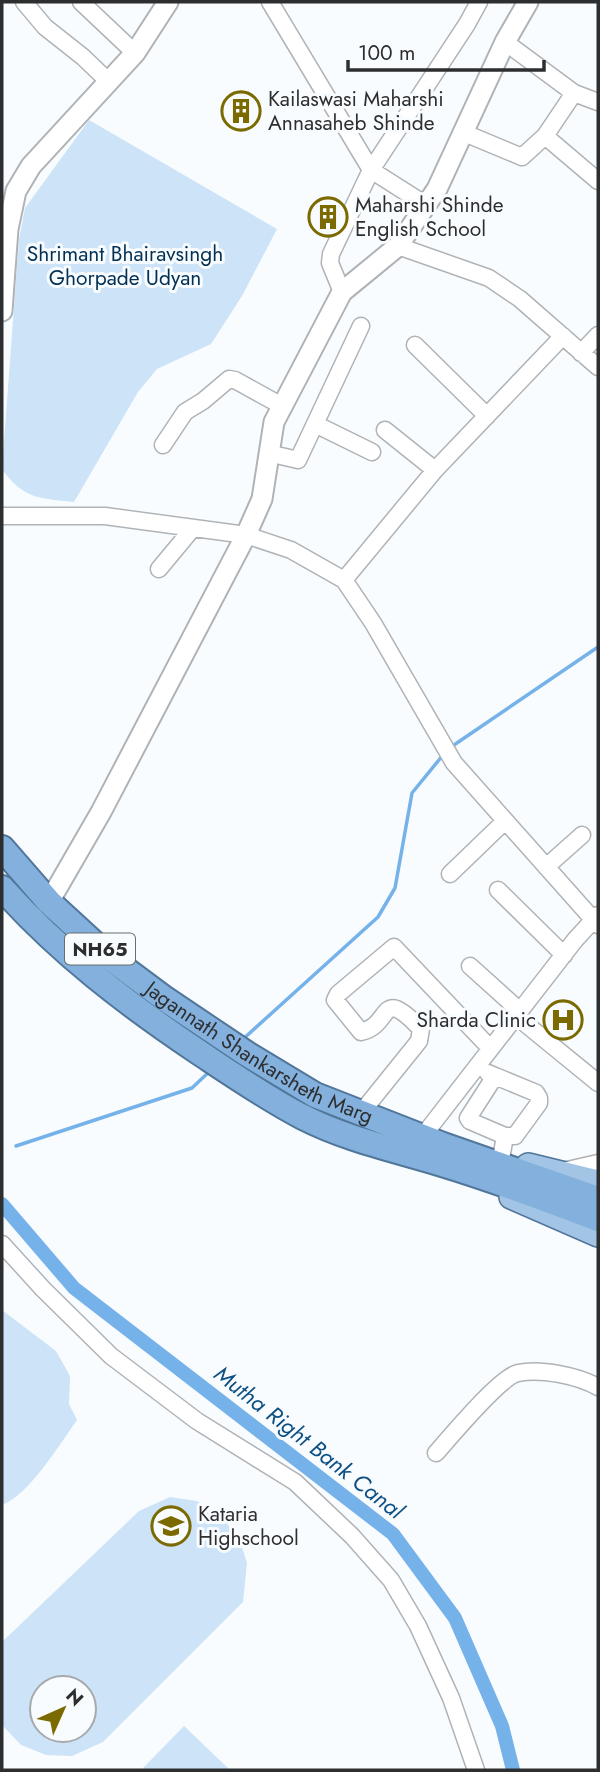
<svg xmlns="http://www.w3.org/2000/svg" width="600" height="1772" viewBox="0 0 600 1772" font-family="Jost,sans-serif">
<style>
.park{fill:#cde3f8;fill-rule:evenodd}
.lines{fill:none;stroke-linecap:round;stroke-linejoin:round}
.stream{stroke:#76b2ea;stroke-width:3.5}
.canal{stroke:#76b2ea;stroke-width:14}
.minor-casing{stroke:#b0b3b6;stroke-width:19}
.tertiary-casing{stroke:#b0b3b6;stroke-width:23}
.primary-casing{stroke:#51769a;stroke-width:26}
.trunk-casing{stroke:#51769a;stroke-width:28}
.minor{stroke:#fff;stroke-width:16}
.tertiary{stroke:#fff;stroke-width:19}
.primary{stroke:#a2c4e5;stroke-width:23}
.trunk{stroke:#83b0dc;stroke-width:24}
.labels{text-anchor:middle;stroke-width:6;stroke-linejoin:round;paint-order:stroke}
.shield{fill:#f9fcff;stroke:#6a6c6d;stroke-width:2}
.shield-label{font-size:19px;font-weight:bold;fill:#2d2e2f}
.poi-label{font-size:21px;fill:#2d2e2f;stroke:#f9fcff;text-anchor:start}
.park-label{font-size:21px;fill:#023054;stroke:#f9fcff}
.street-label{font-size:21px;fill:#2d2e2f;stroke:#f9fcff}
.water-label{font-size:23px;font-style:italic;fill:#0d5084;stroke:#f9fcff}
</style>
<rect width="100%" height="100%" fill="#f9fcff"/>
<path class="park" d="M89 120 277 229 242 296 211 344 157 369 138 392 74 502C40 498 24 500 2 469L19 239 25 208Z
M2 1310 56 1351 70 1376 69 1404 77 1420C60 1444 29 1495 2 1505Z
M170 1497 197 1501 221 1516 239 1538 247 1563 243 1602 103 1742 72 1756 46 1755 21 1745 2 1725V1642L139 1511ZM42 1688H84V1730H42Z
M184 1726 230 1770H146L143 1768Z"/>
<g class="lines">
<path class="stream" d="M451 747 598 647
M242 1040 378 917 395 888 412 793 443 755
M16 1146 192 1088 211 1070"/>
<path class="canal" d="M2 1204 74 1288 393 1534 455 1618 502 1726 513 1770"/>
<g class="minor-casing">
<path id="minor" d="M24 2 45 27 83 57 109 82
M81 2 135 53
M270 2 371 170 426 205
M505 42 574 93 598 102
M462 132 522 157 545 136 574 93
M545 136 598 181
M398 246 489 278 520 299 598 367
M342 292 330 263 331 254 371 170 467 24 479 2
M415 345 487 416
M581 353 598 335
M315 424 372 452
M385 430 435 470
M163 445 185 412 203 401 229 379 235 380 282 406
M268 453 298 460 361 326
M2 516H105L246 535 291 550 344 580 373 623 454 763 598 925
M159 569 193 528
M344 580 435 470 563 336
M546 867 582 835
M450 874 505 821
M498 890 564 955
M470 966 520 1011
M516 1016 598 1083
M488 1073 495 1076 468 1118 470 1121 505 1136
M495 1076 536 1093 539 1098V1103L515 1136H505L501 1159
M361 1113 419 1041 421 1029C378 984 393 1025 361 1032L335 1000 338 994 394 947 490 1048
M423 1136 575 940 598 915
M563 1171 598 1163
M2 1244 43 1289 111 1356 197 1421 295 1482 352 1536 391 1580 418 1626 451 1698 476 1770
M436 1453C451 1436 500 1377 518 1373 541 1368 578 1376 598 1387"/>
</g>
<g class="tertiary-casing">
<path id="tertiary" d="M2 311 8 229 16 191 31 166 135 53 168 2
M49 902 101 812 246 535 262 499 274 422 342 292 398 246 437 189 505 42 528 2"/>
</g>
<g class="primary-casing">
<path id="primary" d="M528 1165 598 1182
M511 1197 598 1235"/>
</g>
<g class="trunk-casing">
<g id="trunk">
<path id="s1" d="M2 848 49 902 110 958 165 999 247 1054 315 1095 443 1145 598 1199"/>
<path d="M2 888C60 953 127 1004 200 1053 233 1075 268 1099 303 1117 346 1139 393 1149 439 1163 492 1179 546 1199 598 1219"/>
</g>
</g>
<use href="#minor" class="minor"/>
<use href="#tertiary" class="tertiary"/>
<use href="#primary" class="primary"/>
<use href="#trunk" class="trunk"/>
</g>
<defs>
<g id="building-ring" transform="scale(2.0125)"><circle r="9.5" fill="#f9fcff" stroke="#7b6a00" stroke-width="1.5"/><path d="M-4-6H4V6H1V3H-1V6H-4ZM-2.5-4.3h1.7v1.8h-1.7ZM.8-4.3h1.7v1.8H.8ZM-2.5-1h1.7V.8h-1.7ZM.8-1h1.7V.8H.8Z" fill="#7b6a00"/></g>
<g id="hospital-ring" transform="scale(2.0125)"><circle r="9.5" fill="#f9fcff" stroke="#7b6a00" stroke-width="1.5"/><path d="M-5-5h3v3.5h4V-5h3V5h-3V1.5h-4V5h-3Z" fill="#7b6a00"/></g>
<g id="school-ring" transform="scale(2.0125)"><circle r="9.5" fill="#f9fcff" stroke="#7b6a00" stroke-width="1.5"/><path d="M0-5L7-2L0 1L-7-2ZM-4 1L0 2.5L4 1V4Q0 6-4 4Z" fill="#7b6a00"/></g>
</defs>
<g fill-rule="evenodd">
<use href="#building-ring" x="241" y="111"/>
<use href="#building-ring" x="328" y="217"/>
<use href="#hospital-ring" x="563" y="1020"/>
<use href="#school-ring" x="171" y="1526"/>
</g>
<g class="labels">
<rect class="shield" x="65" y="933.5" width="70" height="31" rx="5"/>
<g class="shield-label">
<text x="100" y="956">NH65</text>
</g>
<g class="poi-label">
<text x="268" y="106">Kailaswasi Maharshi<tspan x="268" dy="24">Annasaheb Shinde</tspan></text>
<text x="355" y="212">Maharshi Shinde<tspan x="355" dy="24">English School</tspan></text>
<text x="536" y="1027" text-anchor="end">Sharda Clinic</text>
<text x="198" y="1521">Kataria<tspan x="198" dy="24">Highschool</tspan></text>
</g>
<g class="park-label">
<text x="125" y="261">Shrimant Bhairavsingh<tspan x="125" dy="24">Ghorpade Udyan</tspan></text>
</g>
<g class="street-label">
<text dy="7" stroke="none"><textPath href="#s1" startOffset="332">Jagannath Shankarsheth Marg</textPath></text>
</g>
<g class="water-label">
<text transform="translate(309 1442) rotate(38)" y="8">Mutha Right Bank Canal</text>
</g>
</g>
<rect width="600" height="1772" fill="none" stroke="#2d2e2f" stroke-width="7"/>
<g transform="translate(63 1709) rotate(45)"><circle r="33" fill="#f9fcff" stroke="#a7aaac" stroke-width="2"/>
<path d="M0-5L12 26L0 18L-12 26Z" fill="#7b6a00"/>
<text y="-10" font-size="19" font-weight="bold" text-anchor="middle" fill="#2d2e2f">N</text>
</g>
<path d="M348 60v10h196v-10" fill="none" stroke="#2d2e2f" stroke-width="3.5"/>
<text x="358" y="60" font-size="21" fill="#2d2e2f" stroke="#f9fcff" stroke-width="5" paint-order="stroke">100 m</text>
</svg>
